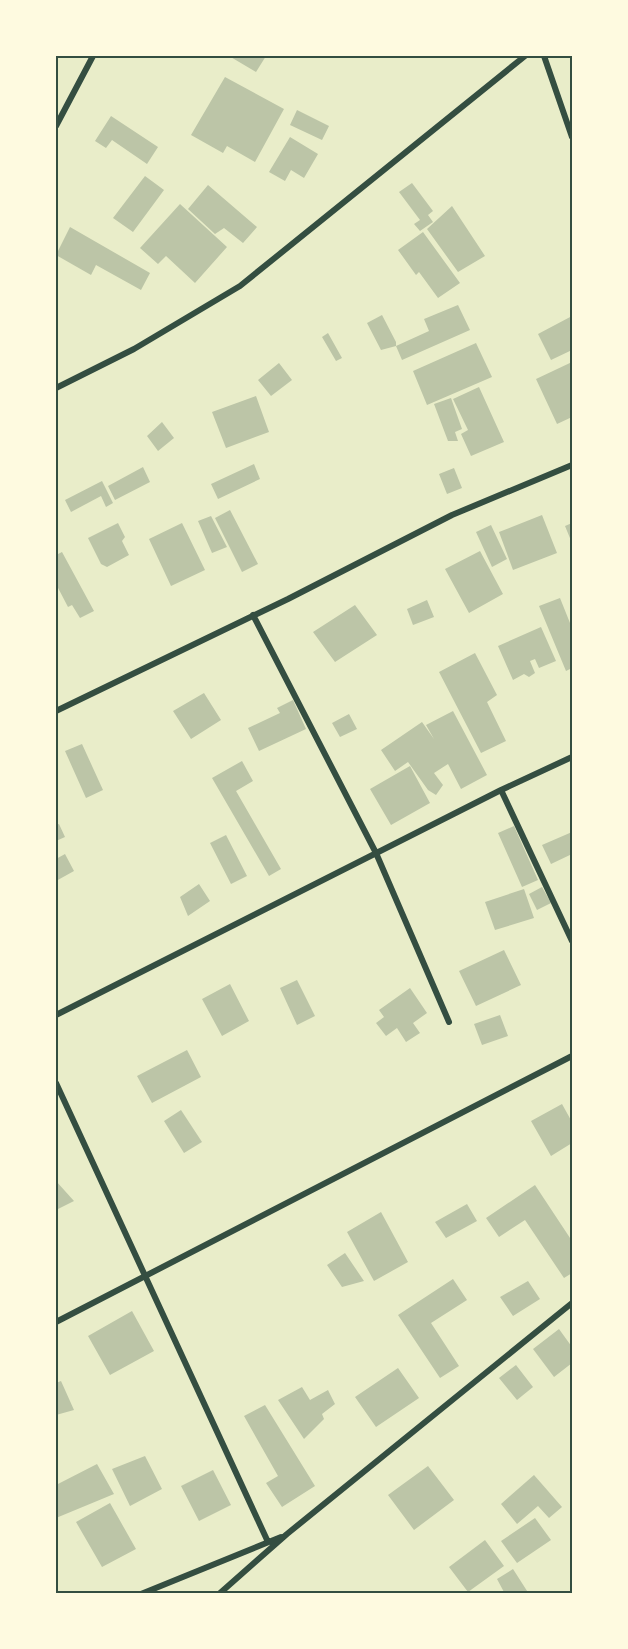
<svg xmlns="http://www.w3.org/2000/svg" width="628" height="1649" viewBox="0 0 628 1649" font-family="Mulish,sans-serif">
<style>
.building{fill:#bcc5a7}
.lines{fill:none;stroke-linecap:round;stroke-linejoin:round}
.minor{stroke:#344e41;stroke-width:6}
.neatline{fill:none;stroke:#344e41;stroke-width:2}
</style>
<rect width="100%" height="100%" fill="#e9edc9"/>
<path class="building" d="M229 56H266L256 72Z
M225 77 284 109 255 162 227 146 223 153 191 135Z
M297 110 329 126 322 140 290 125Z
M111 116 158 147 147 164 112 140 106 148 95 141Z
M290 137 318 154 304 178 291 170 285 181 269 172Z
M145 176 164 190 133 232 113 218Z
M412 183 433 211 428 215 433 222 420 231 414 224 420 220 399 192Z
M208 185 257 227 243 243 224 228 215 234 188 209Z
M180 204 227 247 195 283 166 256 158 264 140 248Z
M452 206 485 256 458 272 427 229Z
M70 227 150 273 141 290 96 265 91 275 56 255Z
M423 232 460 283 438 298 419 272 416 275 398 250Z
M458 305 470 330 402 360 396 346 429 331 424 319Z
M382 315 396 342V346L381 350 367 323Z
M572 316V350L551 360 538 334Z
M328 333 342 358 336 361 322 337Z
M476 343 492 377 427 405 413 371Z
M572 362V417L557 424 536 379Z
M279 363 292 380 271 396 258 380Z
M479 387 504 442 471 456 461 434 468 430 453 399Z
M256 396 269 432 226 448 212 412Z
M451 398 462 429 455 432 458 441H448L434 404Z
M162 422 174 438 158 451 147 436Z
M254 464 260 479 218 499 211 484Z
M143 467 150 482 115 500 108 486Z
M454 468 462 488 447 494 439 474Z
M102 481 113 503 106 507 101 496 71 512 65 500Z
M230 510 258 564 242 572 215 518Z
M542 515 557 553 513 570 499 532Z
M211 516 227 547 212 553 198 521Z
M118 523 125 537 122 541 129 555 107 567 101 564 88 538Z
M182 523 205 570 171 586 149 539Z
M572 523V543L565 526Z
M491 525 507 559 492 567 476 532Z
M480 551 503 594 469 613 445 569Z
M62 552 94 611 80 618 72 605 68 607 56 584V555Z
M560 598 572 628V668L566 671 539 606Z
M427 600 434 617 413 625 407 609Z
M355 605 377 635 335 662 313 632Z
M541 627 556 661 539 668 535 659 530 661 535 673 529 677 524 674 513 680 498 646Z
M475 653 497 695 487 702 506 741 481 753 439 672Z
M204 693 221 720 191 739 173 711Z
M293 700 306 729 259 751 248 728 280 713 277 708Z
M453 711 487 775 461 789 448 764 434 773 443 785 436 795 428 790 408 762 395 771 381 750 422 722 434 739 426 725Z
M349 714 357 729 340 737 332 723Z
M82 744 103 790 86 798 65 751Z
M242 761 253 781 236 791 281 869 269 876 212 778Z
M410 766 430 803 391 825 370 789Z
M59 824 65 837 56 841V825Z
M514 826 538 880 522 887 498 833Z
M572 832V854L551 864 542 845Z
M226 835 247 876 231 884 210 843Z
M65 854 74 871 56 881V859Z
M199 884 210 901 188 916 180 897Z
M542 887 551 903 537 910 529 894Z
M524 889 534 918 495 930 485 902Z
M504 950 521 985 476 1006 459 971Z
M297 980 315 1016 297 1025 280 988Z
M230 984 249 1021 222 1036 202 999Z
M410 988 427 1013 413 1023 420 1033 406 1042 397 1028 386 1036 376 1023 384 1017 379 1010Z
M500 1015 508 1036 482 1045 474 1024Z
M187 1050 201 1077 152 1103 137 1076Z
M562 1104 572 1122V1143L551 1156 531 1121Z
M181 1110 202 1142 184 1153 164 1121Z
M56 1181 74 1201 56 1210Z
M535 1185 572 1241V1273L564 1278 525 1220 499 1237 486 1218Z
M467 1204 477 1221 446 1238 435 1222Z
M381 1212 408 1262 374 1281 347 1232Z
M345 1253 364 1281 342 1287 327 1265Z
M453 1279 467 1300 431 1323 459 1366 440 1378 398 1315Z
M528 1281 540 1299 513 1316 500 1297Z
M132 1311 154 1351 110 1375 88 1336Z
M559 1329 572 1347V1363L554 1377 533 1349Z
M516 1365 533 1387 517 1400 499 1378Z
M398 1368 419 1398 376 1427 355 1397Z
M61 1381 74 1410 56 1415V1383Z
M302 1387 310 1400 328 1390 335 1404 322 1414 324 1419 304 1439 278 1400Z
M265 1405 315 1486 282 1507 266 1483 278 1476 244 1416Z
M145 1456 162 1489 130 1506 112 1469Z
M97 1464 114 1494 56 1518V1485Z
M428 1466 454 1500 414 1530 388 1495Z
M213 1470 231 1505 199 1521 181 1486Z
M534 1475 562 1507 549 1518 538 1506 517 1524 501 1504Z
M110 1503 136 1549 102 1567 76 1522Z
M535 1518 551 1540 517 1563 501 1541Z
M485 1540 504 1566 468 1592 449 1567Z
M513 1569 529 1594H505L497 1579Z"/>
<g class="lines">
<path class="minor" d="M544 56 572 137
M56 126 93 56
M56 388 134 349 240 286 525 56
M253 615 376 853 449 1022
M56 711 288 599 452 515 572 465
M501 790 572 941
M56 1015 501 790 572 757
M56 1083 268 1542
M56 1322 572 1056
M141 1594 281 1537
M219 1594 287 1534 572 1303"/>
</g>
<rect width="628" height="1649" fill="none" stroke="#fefae0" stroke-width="114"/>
<rect x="57" y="57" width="514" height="1535" class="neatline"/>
</svg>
